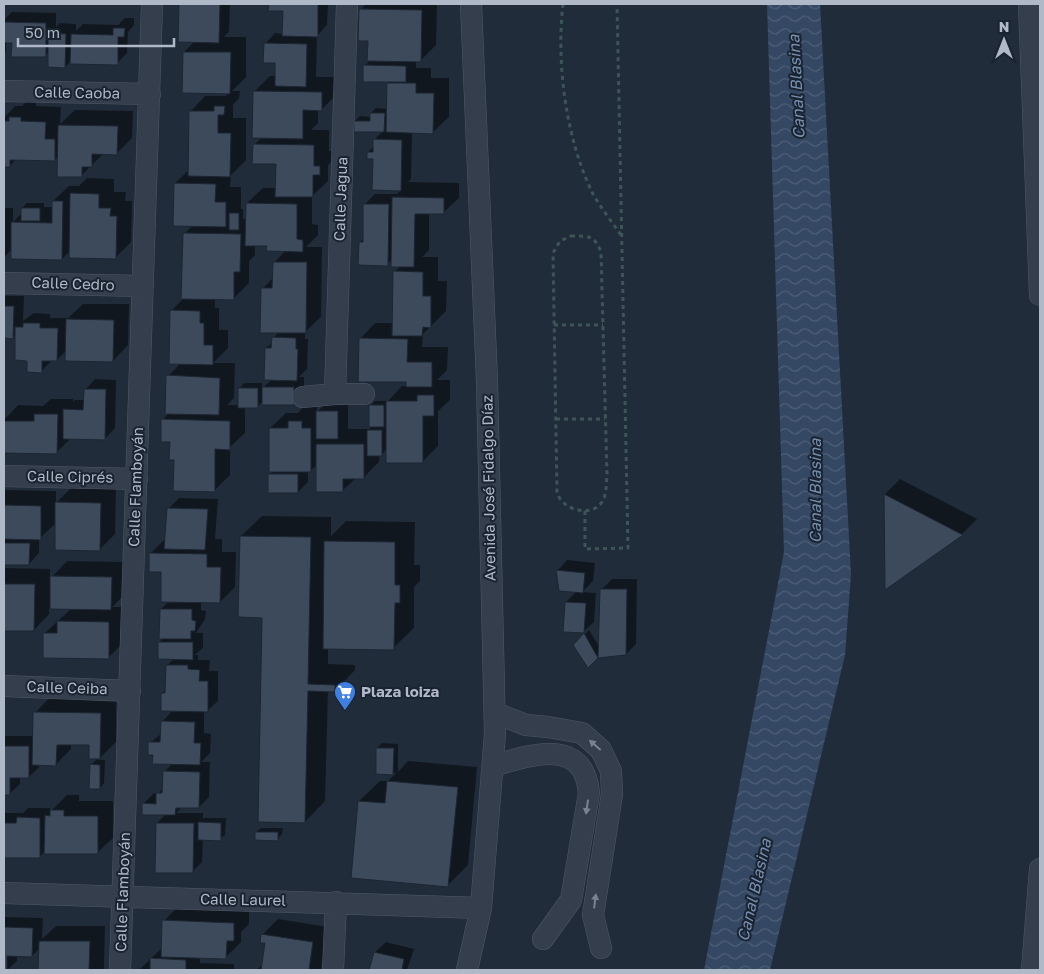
<svg xmlns="http://www.w3.org/2000/svg" width="1044" height="974" viewBox="0 0 1044 974" font-family="'Golos Text',sans-serif">
<style>
.water{fill:url(#water-waves)}
.shadow{fill:#0007;fill-rule:evenodd}
.building{fill:#3d4a5b;stroke:#1c2532}
.lines{fill:none;stroke-linecap:round;stroke-linejoin:round}
.minor-casing{stroke:#505966;stroke-width:22}
.path{stroke:#3e5557;stroke-width:3;stroke-dasharray:4 4;stroke-linecap:butt}
.minor{stroke:#353e4c;stroke-width:21}
.oneway{fill:#798290}
.labels{text-anchor:middle;stroke-width:4;stroke-linejoin:round;paint-order:stroke}
.street-label{font-size:15px;fill:#b0b9c7;stroke:#1a2330}
.poi-label{font-size:15px;font-weight:bold;fill:#b0b9c7;stroke:#1a2330;text-anchor:start}
.water-label{font-size:16px;font-style:italic;fill:#768fb1;stroke:#1a2330}
</style>
<defs>
<pattern id="water-waves" width="16" height="10" patternUnits="userSpaceOnUse" patternTransform="scale(1.25)"><rect width="16" height="10" fill="#344763"/><path d="M0 5q4-4 8 0t8 0" fill="none" stroke="#4f5f78"/></pattern>
</defs>
<rect width="100%" height="100%" fill="#212c3b"/>
<path class="water" d="M767 4H820L851 574 845 655 770 970H704L784 552Z"/>
<path class="shadow" d="M180 4H230L229 31 224 37H246V77L232 91H240L239 98 233 105V118H246V160L231 175 230 187H241V209H243V219H247V203L263 188H277V163L254 145 262 137 254 92 270 76H276L277 62 265 44 275 33 284 34V10H270V4H328L327 25 317 36 316 77H337V94L321 110H318V123L311 130H329V151H335V158L328 165V181L312 196V224L318 225V235L306 247H322L321 317 305 332V339H308L307 369 299 377H304V393L293 403 264 400 257 407H245V433L230 447V475L214 491 175 459 171 441 162 420 170 412 168 376 181 363 171 311 183 299 184 234 193 225 175 183 189 170 190 112 205 96H226L229 92 184 52 195 41H179ZM255 245H268L286 250 274 263V277L262 289 279 332 273 338V342L266 348 272 379 262 389V383H244L240 388V405H227L234 398 235 363H213L228 348V330H219V308H215V299H233L249 283V261L255 255Z
M366 4H437L436 45 421 60H416V68H431V78H449V117L433 132H412L411 179 408 182 459 183V198L443 213H429V250L422 257H438V281H447L446 311 423 334 422 347H448L447 370 437 380H450V400L438 411V446L422 462 387 449 381 455H379V462L363 478H356L342 491 317 465 310 471H308V482L298 492 270 475 273 471 270 428 286 413H298L305 405H317V412L328 401H348V429H370V406L375 401H388L402 386H407V381L360 339 375 323H394V272L401 266 393 259 387 264 360 242 364 238 365 204 375 194H397L402 189H374V158L368 152 374 146V140L383 131 355 121 360 116 371 117V113L376 108 388 109V83L390 81 365 66 371 59 369 40 360 10Z
M12 12 56 13V27L60 23 76 24V31L83 24 118 25 125 18H134V25L128 32 127 53 117 63 72 60 65 67 49 52 45 56 13 41H6V51L4 54V20Z
M26 102H36V106L61 107 60 124 75 110 133 111 132 138 117 153H104L81 176 59 156 54 160 16 159 10 166H4V118L15 106H22Z
M87 178 114 179V192H126L125 201H132L131 242 115 258 70 251 62 259 12 249 4 257V208H13V222L22 213V208L27 203H44V207H53V201L69 186H79Z
M4 296H24L23 321 34 313 50 314V318H68L83 304H129L128 345 113 361 67 350 57 360H52L41 372 28 359 16 334 13 337H4Z
M95 379 116 380 115 428 105 439 71 438 56 453 4 452V420L18 405 43 406 51 399H73V402L75 400H85V390Z
M900 479 977 519 962 534 887 587 885 494Z
M72 487 116 488 115 534 100 549 56 523 39 539V553L29 564 4 563V541L7 538H4V490L56 491V503Z
M179 498 218 499 215 539H222V552H236L235 587 220 602H201V610L206 611 205 619 196 633H203V648L195 655H198V660H210L209 671H218V701L207 711H204V733L211 734 210 753 201 762H210L209 797 199 807H182L176 813H203V818H226L225 835 220 839H203L202 862 192 872 157 823 166 814 143 804 154 793 158 794 164 787V772L173 763 154 754 150 743 162 733V722L173 710 162 694 166 689 167 666 174 658 159 642 164 638 161 609 169 601 163 571 151 553 166 538 168 509Z
M262 516 331 517V536L346 521 415 522 414 565H420V581L414 587V628L393 648H328V664L355 665V670L335 691 328 690 325 801 305 822 263 616 241 536Z
M567 560 595 563 593 581 582 592 596 593 594 622 583 632 566 602 577 591 557 571Z
M67 561 127 562 126 593 112 607H124V642L108 658 45 633 72 608H49V614L34 630 4 629V568L50 569V579Z
M612 579H637L636 644 626 654 599 655 588 666 575 645 589 630 600 648 602 589Z
M50 697 116 698V742L98 760H105L104 783 100 788 91 765 98 758 90 744H71V749L56 764H39V767L29 777H20V784L9 794H4V736H34L35 713Z
M382 743 398 744V772L408 761 477 767 468 865 448 885 352 876 359 801 380 781H388L396 773H377V748Z
M67 795H79V801H113V838L97 853 46 851 39 857 4 856V808H5V813H23L28 808H50V812Z
M261 828H283L282 834 278 839 256 832Z
M179 905 249 907V924L241 932V942L225 958 200 957V963L234 964V970H139L163 947 164 921Z
M4 917 43 918 42 939 56 926H105L104 968 102 970H40V948L32 956 17 955V961L7 970H4Z
M278 919 328 927 321 970H257L263 964 266 942 262 935Z
M386 942 414 949 407 970H370L375 952Z"/>
<path class="building" d="M179 4H220L219 43 178 42Z
M269 4H318V37L282 36 283 11H268Z
M359 9 422 10 421 62 367 61 368 41H358Z
M4 22 46 23V57H11L12 43H4Z
M113 28H125L124 37H118V65L70 64 71 34 113 35Z
M48 33 66 34 65 68 48 67Z
M264 43 307 44 306 87 275 86V63H263Z
M183 52H231L230 94 182 93Z
M363 65 406 66V82H363Z
M387 83H416V93H434L433 134 386 132Z
M253 91 322 92V111L303 110V139L252 138Z
M214 106H225L224 115H218V133H231L230 177 188 176 189 111H214Z
M370 113H385L384 132H354V121H370Z
M9 117H21V121L46 122 45 139H55V161L10 160V167H4V121H9Z
M58 125 118 126 117 155 92 154V167H82V177H57Z
M373 139 402 140 401 191 372 190 373 159H367V152H373Z
M253 144 314 145V166H320V175H313V197H275L276 164H252Z
M174 183 216 184 215 202H226V227L173 226Z
M70 193 99 194V208H111L110 216H117L116 259 69 258Z
M392 197 444 198V214H415L414 267H391Z
M52 201H63L62 260 11 259V222L52 223Z
M246 203 297 204V239L303 240V252L266 251 267 246H245Z
M363 204H389L388 266 358 265 359 242H363Z
M21 208H40V221H21Z
M229 213H239V230H229Z
M183 233 241 234 240 272H234V300L181 299Z
M273 262H307L306 333H260L261 288H272Z
M393 271 423 272V296H431V328L423 327 422 336H392Z
M4 306H14L13 339 4 338Z
M170 310 200 311V323H204V345H213V365L169 364Z
M66 319 114 320 113 362 65 361Z
M23 323H40V328H58L57 361H42V373L27 372V361L15 360V327H23Z
M272 337 296 338V349H298L297 381 264 380 265 348H271Z
M359 338 408 339 407 362H432V387H406V382H358Z
M166 375 220 378 219 415 165 414Z
M262 387H294V405H262Z
M238 388H258V408H238Z
M84 389H106L105 440 63 439V409L83 410Z
M417 395H434V416H423V463H386V401H417Z
M369 405H384V427H369Z
M316 411H338V439H316Z
M34 414H58L57 454 4 453V421H34Z
M161 419 230 421V450L215 449V492L173 491 174 460H169L170 442H161Z
M288 421H302V428H311V472H269V428H288Z
M367 430H382V456H367Z
M316 444H364V479H343V492H316Z
M268 474H298V493H268Z
M884 494 963 535 885 590Z
M55 502 101 503 100 551 55 550Z
M4 505 41 506V540L4 539Z
M167 508 208 509 205 550 164 549Z
M240 536 311 537 308 684 335 685V692L308 691 305 823 258 822 262 618 238 617Z
M324 541 395 542V585H400V603H395L394 650 323 649Z
M4 543H30L29 565H4Z
M149 553 207 554V567H221L220 603 161 602V572H149Z
M556 570 585 573 583 593 559 591Z
M50 576 112 577 111 610 50 609Z
M4 584H35L34 631H4Z
M600 589H627L626 655 598 658Z
M565 602 586 603 584 633 563 632Z
M160 609H192V620L196 621 195 631H191V639H159Z
M57 621 109 622V659L43 658V633H57Z
M584 633 598 658 588 668 573 645Z
M158 642H193V660L158 659Z
M166 665H188V669L200 670 199 681H208V712L161 711V693H165Z
M33 712 101 713 100 759H89V745H57L56 766 32 765Z
M161 721 195 722 194 743H201L200 765 152 764 153 755H148V742H160Z
M4 746H29V778H10V795H4Z
M376 748H394L393 775 376 774Z
M90 764 100 765V789H89Z
M163 771 200 772 199 808H176L175 815H142V803L156 804V793H162Z
M387 781 458 787 448 887 351 878 358 801 385 803Z
M50 810H64V816H98V854H44L45 815 50 816Z
M17 817 40 818V858H4V823H16Z
M198 822 221 823V841L198 840Z
M156 823H194L193 873H155Z
M255 832H278V841L255 840Z
M162 920 234 923V941H227L226 959 161 957Z
M4 927 33 928 32 957 7 956V970H4Z
M261 934 313 942 309 970H261L265 943H260Z
M39 941H90L89 970H38Z
M374 952 404 959 402 970H369Z
M150 958 186 960V970H150Z"/>
<g class="lines">
<g class="minor-casing">
<path id="minor" d="M1029 4 1040 295
M4 91 150 94
M4 283 142 286
M335 394 347 4
M303 397 335 394H364
M4 476 137 479
M4 686 130 691
M495 713 526 725 548 727 582 733 601 750 611 771 612 794 593 915 601 948
M493 766C530 755 584 736 589 793L571 900 543 939
M4 893 481 908
M120 970 152 4
M333 970 336 902
M467 970 481 908 495 734 487 381 471 4
M1032 970 1040 869"/>
</g>
<path class="path" d="M563 4C556 63 566 140 593 194 601 208 612 222 621 235
M571 236C589 236 594 235 601 252L607 475C606 484 607 494 602 502 594 515 572 512 563 502 560 500 558 495 557 492L553 253 560 241Z
M554 325H603
M556 419H605
M585 511V549L628 548 617 4"/>
<use href="#minor" class="minor"/>
</g>
<defs><path id="oneway-solid" d="M-6-.8H1V-3.2L6.5 0L1 3.2V.8H-6Z" transform="scale(1.25)"/></defs>
<g class="oneway">
<use href="#oneway-solid" transform="translate(595 745) rotate(-139)"/>
<use href="#oneway-solid" transform="translate(587 807) rotate(98)"/>
<use href="#oneway-solid" transform="translate(595 901) rotate(-83)"/>
</g>
<defs>
<g id="supermarket-pin" transform="scale(1.125)"><path d="M0 17L-7.5 6A9.5 9.5 0 1 1 7.5 6Z" fill="#3f7fe0" stroke="#1a2330"/><path d="M-6-5.5h2.5l.6 2H6L4.5 2H-2.5L-4.4-4H-6ZM-1.5 3.2a1.3 1.3 0 1 0 .1 0ZM3 3.2a1.3 1.3 0 1 0 .1 0Z" fill="#fff"/></g>
</defs>
<g fill-rule="evenodd">
<use href="#supermarket-pin" x="345" y="692"/>
</g>
<g class="labels">
<g class="street-label">
<text transform="translate(77 93) rotate(1)" y="5">Calle Caoba</text>
<text transform="translate(341 199) rotate(-88)" y="5">Calle Jagua</text>
<text transform="translate(73 284) rotate(2)" y="5">Calle Cedro</text>
<text transform="translate(70 477) rotate(1)" y="5">Calle Ciprés</text>
<text transform="translate(136 487) rotate(-88)" y="5">Calle Flamboyán</text>
<text transform="translate(489 488) rotate(-91)" y="5">Avenida José Fidalgo Díaz</text>
<text transform="translate(67 688) rotate(2)" y="5">Calle Ceiba</text>
<text transform="translate(123 892) rotate(-88)" y="5">Calle Flamboyán</text>
<text transform="translate(243 900) rotate(1)" y="5">Calle Laurel</text>
</g>
<g class="poi-label">
<text x="361" y="697">Plaza loiza</text>
</g>
<g class="water-label">
<text transform="translate(796 87) rotate(-93)" y="6">Canal Blasina</text>
<text transform="translate(815 491) rotate(-90)" y="6">Canal Blasina</text>
<text transform="translate(754 890) rotate(-77)" y="6">Canal Blasina</text>
</g>
</g>
<rect width="1044" height="974" fill="none" stroke="#b0b9c7" stroke-width="10"/>
<g transform="translate(1004 40)" stroke="#1a2330" stroke-width="4" paint-order="stroke">
<path d="M0-4L9 19L0 12L-9 19Z" fill="#b0b9c7"/>
<text y="-8" font-size="14" font-weight="bold" text-anchor="middle" fill="#b0b9c7">N</text>
</g>
<path d="M18 38v8h156v-8" fill="none" stroke="#b0b9c7" stroke-width="2.5"/>
<text x="25" y="38" font-size="15" fill="#b0b9c7" stroke="#1a2330" stroke-width="4" paint-order="stroke">50 m</text>
</svg>
